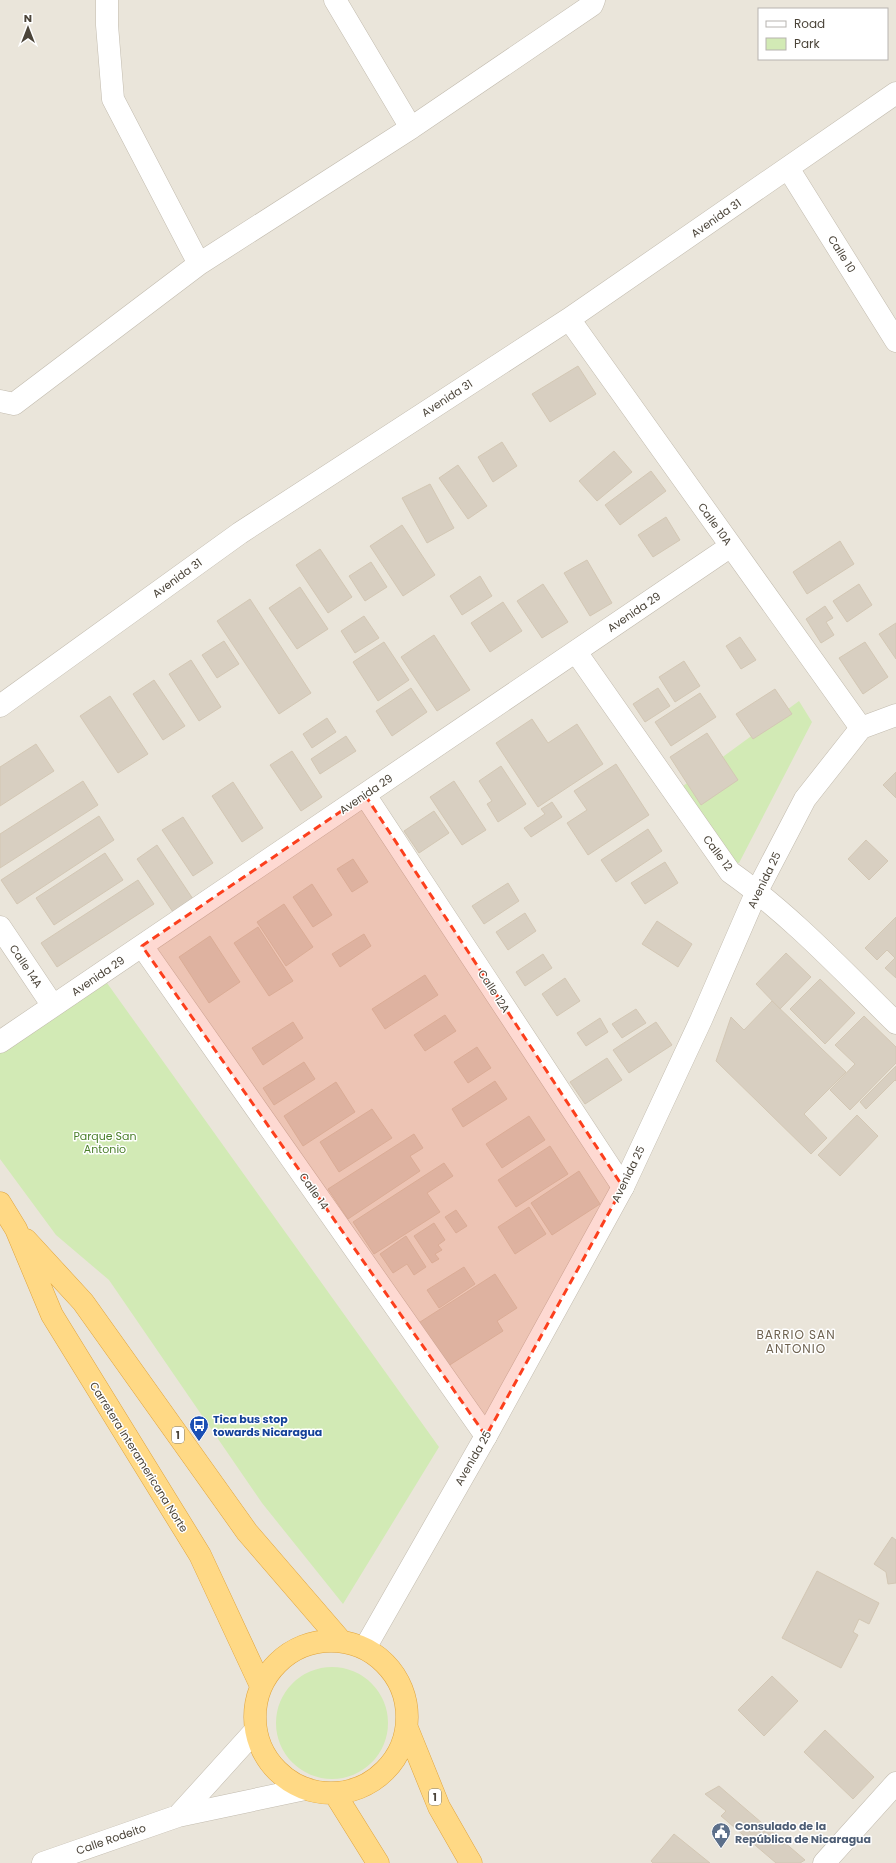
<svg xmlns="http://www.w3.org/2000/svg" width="896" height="1863" viewBox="0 0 896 1863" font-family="Poppins,sans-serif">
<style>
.residential{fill:#eae5da;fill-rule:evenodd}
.green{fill:#d2eab5}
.building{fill:#d8cfc1;stroke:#d3c7b4}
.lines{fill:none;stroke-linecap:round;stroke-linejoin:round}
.minor-casing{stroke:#c2bbae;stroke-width:23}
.tertiary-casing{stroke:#c2bbae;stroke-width:23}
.trunk-casing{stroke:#e0a43c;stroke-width:23}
.minor{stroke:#fff;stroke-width:22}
.tertiary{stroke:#fff;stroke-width:22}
.trunk{stroke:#ffd985;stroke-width:22}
.marked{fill:#fc3f1d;fill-opacity:0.2;stroke:#fc3f1d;stroke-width:3;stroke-dasharray:8 5;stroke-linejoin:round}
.labels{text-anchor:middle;stroke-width:3;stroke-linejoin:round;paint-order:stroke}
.shield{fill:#fff;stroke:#817c74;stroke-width:1}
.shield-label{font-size:10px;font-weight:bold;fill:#4b4439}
.street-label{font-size:11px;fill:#4b4439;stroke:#fff}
.park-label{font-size:11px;fill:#4a7f2a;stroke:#fff}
.transit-label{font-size:11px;font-weight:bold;fill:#164399;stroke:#fff;text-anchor:start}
.service-label{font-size:11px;font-weight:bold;fill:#4e5e75;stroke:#fff;text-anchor:start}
.neighbourhood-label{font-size:12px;letter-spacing:1px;fill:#6e6250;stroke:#fff}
</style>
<rect width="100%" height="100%" fill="#f6f3ec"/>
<path class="residential" d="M0 0H896V1863H0ZM759 9H887V59H759Z"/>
<path class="green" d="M799 701 812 722 739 863 721 861 679 789Z
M107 983 439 1447 343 1604 262 1503 109 1280 56 1235 0 1159V1053Z
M276 1723a56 56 0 1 1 112 0a56 56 0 1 1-112 0Z"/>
<path class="building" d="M578 366 596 394 550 422 532 394Z
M502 442 517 466 493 482 478 457Z
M614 451 632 472 597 501 579 481Z
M458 465 487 506 468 519 439 478Z
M651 471 666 491 620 525 605 505Z
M430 484 454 528 427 543 402 498Z
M666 517 680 540 653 557 638 535Z
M402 525 435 575 403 596 370 546Z
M840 541 854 564 807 594 793 572Z
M320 549 352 597 328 613 296 565Z
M587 560 612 603 590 616 564 573Z
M371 562 387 587 365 601 349 576Z
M480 576 492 596 462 615 450 596Z
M543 584 568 622 542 638 517 601Z
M859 584 872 605 847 622 833 601Z
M300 587 328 629 297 649 269 608Z
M250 599 311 693 279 714 217 621Z
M503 602 522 631 490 652 471 623Z
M825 606 833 618 826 622 834 635 821 643 806 619Z
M364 616 379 638 355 653 341 631Z
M896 623V659L879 634Z
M434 635 470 690 437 711 401 657Z
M740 637 756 660 741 669 726 646Z
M224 641 239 664 217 678 202 655Z
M384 642 409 680 378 701 353 662Z
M865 642 888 677 863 694 839 658Z
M191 660 221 707 199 721 169 674Z
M684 661 700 686 675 702 659 677Z
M154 680 185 726 163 740 133 694Z
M411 688 427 712 392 736 376 711Z
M658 688 670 706 645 722 633 704Z
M775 689 792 714 753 739 736 714Z
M700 693 716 717 671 746 655 722Z
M110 696 148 754 118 773 80 716Z
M327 718 336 732 312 748 303 734Z
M532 719 548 743 577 724 603 764 538 807 496 743Z
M707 733 738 780 701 805 670 757Z
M346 736 356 751 320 774 311 759Z
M36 744 54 771 0 806V767Z
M292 751 322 797 301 811 270 765Z
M616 764 649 815 588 855 567 823 587 810 574 791Z
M501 766 526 804 498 822 487 804 492 801 479 781Z
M896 772V798L883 785Z
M83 781 98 805 0 868V834Z
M454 781 486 830 462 845 430 797Z
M233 782 263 828 242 842 212 796Z
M552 802 562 817 531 837 524 828 545 814 541 809Z
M434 811 449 833 419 853 404 831Z
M99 816 114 840 17 904 1 880Z
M183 817 213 863 193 876 162 830Z
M648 829 662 851 616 882 601 860Z
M866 840 888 861 869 880 848 859Z
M157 845 193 899 173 912 137 859Z
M105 853 123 880 54 925 36 898Z
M353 859 368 882 352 892 337 869Z
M665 862 678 883 645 904 631 883Z
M138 880 154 904 57 967 41 943Z
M508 883 519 901 484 924 472 906Z
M312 884 332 915 313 927 293 897Z
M284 904 313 947 286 966 257 922Z
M525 913 536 931 508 950 496 932Z
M896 917V978L885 968 895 958 887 950 877 960 865 948Z
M657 921 692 944 678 967 642 944Z
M258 927 293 981 269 996 234 943Z
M364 934 371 946 340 967 332 954Z
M210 936 240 982 209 1003 179 957Z
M786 953 811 977 780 1009 756 984Z
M543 954 552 968 525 986 516 972Z
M425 975 438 995 385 1029 372 1009Z
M565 978 580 1001 557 1016 542 994Z
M820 979 855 1013 825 1044 790 1009Z
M772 1001 846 1072 804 1114 827 1138 811 1154 716 1061 731 1017 744 1030Z
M636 1009 646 1023 622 1038 612 1024Z
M445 1015 456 1031 425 1051 414 1035Z
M864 1016 896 1047V1063L850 1110 830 1090 855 1064 835 1045Z
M600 1018 608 1032 586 1046 577 1033Z
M293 1022 303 1038 263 1065 252 1048Z
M656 1022 672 1045 629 1073 613 1050Z
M477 1047 491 1068 468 1083 454 1062Z
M607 1058 622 1080 585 1104 570 1082Z
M304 1062 315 1079 274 1105 263 1088Z
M896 1066V1081L895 1080 866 1109 860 1102Z
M495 1081 507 1099 463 1127 452 1109Z
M336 1082 355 1112 303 1146 284 1116Z
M372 1109 392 1138 339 1172 320 1142Z
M857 1115 878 1136 840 1176 818 1155Z
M529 1116 545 1140 502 1168 486 1144Z
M414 1134 423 1148 410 1156 420 1171 348 1219 328 1189Z
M550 1146 568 1174 516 1207 498 1180Z
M444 1163 453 1176 427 1193 440 1212 374 1254 353 1222Z
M579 1171 600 1204 552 1235 531 1203Z
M529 1207 546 1234 515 1254 498 1227Z
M456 1210 467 1226 456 1233 445 1217Z
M434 1223 445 1240 438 1245 442 1250 435 1254 439 1259 432 1263 414 1236Z
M406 1236 426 1267 414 1275 407 1264 393 1273 380 1254Z
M464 1267 475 1284 439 1308 427 1290Z
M495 1274 517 1308 497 1321 503 1331 445 1368 417 1324Z
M892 1537 896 1540V1583L888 1584 886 1572 874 1564Z
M817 1571 879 1603 869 1624 859 1619 853 1632 858 1635 841 1668 782 1638Z
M772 1676 798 1701 764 1736 738 1710Z
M825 1730 874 1777 853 1799 804 1752Z
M719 1786 805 1860 800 1863H776L721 1816 726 1811 705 1794Z
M674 1834 710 1863H653L651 1861Z"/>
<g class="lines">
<g class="minor-casing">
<path id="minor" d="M107 0V25L113 99 199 264
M335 0 411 128
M788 168 896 341
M569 319 861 728
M0 401 14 404 199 264 411 128 592 5 594 0
M576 652 730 872C791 915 843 971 896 1023
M0 706 240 533 569 319 896 93
M365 795 623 1187
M0 927 53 1006
M142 946 486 1436
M0 1042 731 546
M178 1816 255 1731
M43 1863 178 1816 305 1789
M824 1863 896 1783"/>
</g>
<g class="tertiary-casing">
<path id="tertiary" d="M365 1648 486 1436 623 1187 701 1020 757 891 805 799 861 728 896 715"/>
</g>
<g class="trunk-casing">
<path id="trunk" d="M0 1203 16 1229 52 1315 200 1555 261 1686
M26 1240 83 1302 247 1532 341 1641
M255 1717a76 76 0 1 1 152 0a76 76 0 1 1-152 0Z
M407 1728 439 1807 471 1863
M335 1794 378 1863"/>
</g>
<use href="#minor" class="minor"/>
<use href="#tertiary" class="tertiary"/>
<use href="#trunk" class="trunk"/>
</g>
<path class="marked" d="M365 795 623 1187 486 1436 142 946Z"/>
<defs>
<g id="bus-pin" transform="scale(1)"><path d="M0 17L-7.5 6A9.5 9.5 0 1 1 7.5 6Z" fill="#1a4fb4" stroke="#fff"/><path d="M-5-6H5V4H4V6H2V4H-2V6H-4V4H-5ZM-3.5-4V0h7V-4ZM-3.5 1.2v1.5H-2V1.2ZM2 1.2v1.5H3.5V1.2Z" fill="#fff"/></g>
<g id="civic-pin" transform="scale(1)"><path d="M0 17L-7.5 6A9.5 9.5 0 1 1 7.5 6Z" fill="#5c6f8a" stroke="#fff"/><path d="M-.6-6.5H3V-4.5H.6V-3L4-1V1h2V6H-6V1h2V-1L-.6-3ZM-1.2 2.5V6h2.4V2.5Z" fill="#fff"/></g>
</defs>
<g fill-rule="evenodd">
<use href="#bus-pin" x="199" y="1425"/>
<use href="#civic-pin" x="721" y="1832"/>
</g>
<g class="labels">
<g class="shield">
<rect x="172" y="1427" width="12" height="16" rx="3"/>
<rect x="429" y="1789" width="12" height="16" rx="3"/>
</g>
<g class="shield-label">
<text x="178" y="1439">1</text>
<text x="435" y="1801">1</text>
</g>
<g class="street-label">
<text transform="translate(716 218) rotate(-35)" y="4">Avenida 31</text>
<text transform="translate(842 254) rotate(58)" y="4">Calle 10</text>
<text transform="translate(447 398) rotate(-33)" y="4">Avenida 31</text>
<text transform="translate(715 524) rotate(54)" y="4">Calle 10A</text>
<text transform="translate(177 578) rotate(-36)" y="4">Avenida 31</text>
<text transform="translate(634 612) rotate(-34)" y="4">Avenida 29</text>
<text transform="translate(366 794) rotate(-34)" y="4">Avenida 29</text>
<text transform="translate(718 853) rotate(53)" y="4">Calle 12</text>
<text transform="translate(764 880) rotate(-64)" y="4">Avenida 25</text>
<text transform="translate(26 966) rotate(56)" y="4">Calle 14A</text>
<text transform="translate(98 976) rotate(-34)" y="4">Avenida 29</text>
<text transform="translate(494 991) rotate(57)" y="4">Calle 12A</text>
<text transform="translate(628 1174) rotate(-64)" y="4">Avenida 25</text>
<text transform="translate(314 1191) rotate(55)" y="4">Calle 14</text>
<text transform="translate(139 1457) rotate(58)" y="4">Carretera Interamericana Norte</text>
<text transform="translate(473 1458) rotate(-60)" y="4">Avenida 25</text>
<text transform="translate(111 1839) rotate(-19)" y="4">Calle Rodeito</text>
</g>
<g class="park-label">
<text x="105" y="1140">Parque San<tspan x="105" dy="13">Antonio</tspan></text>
</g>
<g class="transit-label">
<text x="213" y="1423">Tica bus stop<tspan x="213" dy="13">towards Nicaragua</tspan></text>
</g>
<g class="service-label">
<text x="735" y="1830">Consulado de la<tspan x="735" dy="13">República de Nicaragua</tspan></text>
</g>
<g class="neighbourhood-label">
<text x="796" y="1339">BARRIO SAN<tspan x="796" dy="14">ANTONIO</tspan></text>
</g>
</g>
<rect x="758" y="8" width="130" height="52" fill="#ffffff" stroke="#b7b4b0"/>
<rect x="766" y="21" width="20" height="6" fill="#ffffff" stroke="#b7b4b0"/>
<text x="794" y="28" font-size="12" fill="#4b4439">Road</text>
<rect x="766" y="38" width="20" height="12" fill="#d2eab5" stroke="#b7b4b0"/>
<text x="794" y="48" font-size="12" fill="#4b4439">Park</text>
<g transform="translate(28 28)" stroke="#ffffff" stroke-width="3" paint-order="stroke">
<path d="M0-3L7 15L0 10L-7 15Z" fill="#4b4439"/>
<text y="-6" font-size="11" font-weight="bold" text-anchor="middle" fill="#4b4439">N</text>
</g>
</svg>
